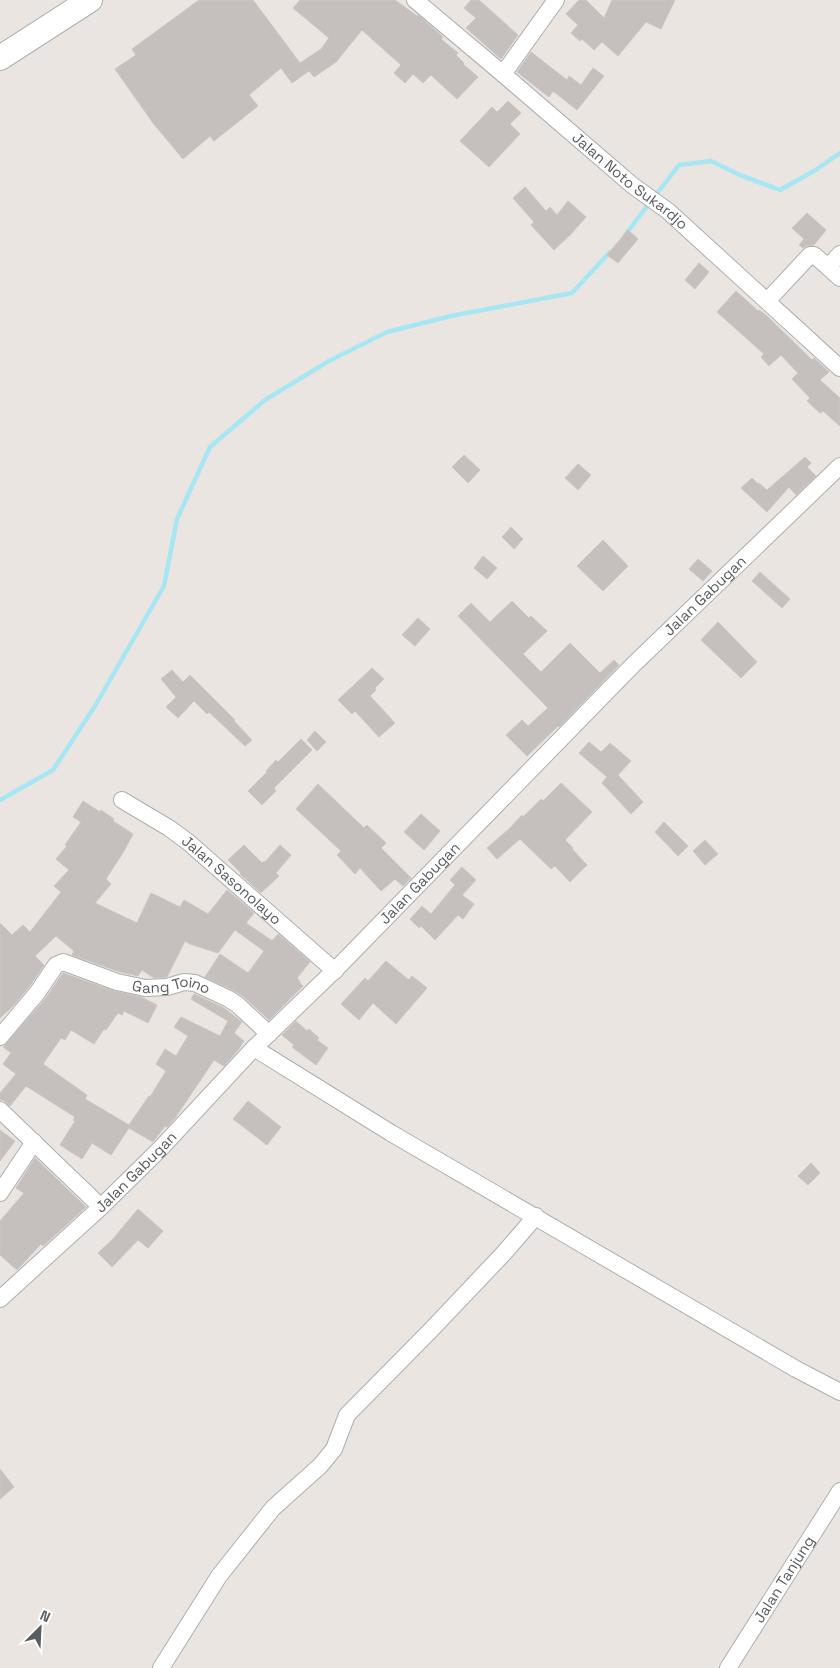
<svg xmlns="http://www.w3.org/2000/svg" width="840" height="1668" viewBox="0 0 840 1668" font-family="'Space Grotesk',sans-serif">
<style>
.lines{fill:none;stroke-linecap:round;stroke-linejoin:round}
.stream{stroke:#a7e6f3;stroke-width:4.5}
.building{fill:#c5c0bd;stroke:#cdc5c0}
.street-casing{stroke:#acafb1;stroke-width:18}
.secondary-casing{stroke:#abb0b2;stroke-width:26}
.street{stroke:#fff;stroke-width:16}
.secondary{stroke:#fff;stroke-width:24}
.labels{text-anchor:middle;stroke-width:4;stroke-linejoin:round;paint-order:stroke}
.street-label{font-size:15px;fill:#595d5f;stroke:#fff}
</style>
<rect width="100%" height="100%" fill="#eae5e0"/>
<g class="lines">
<path class="stream" d="M625 235 679 165 711 161 740 175 780 190 814 171 840 153
M0 800 53 770 95 706 164 586 177 519 210 447 265 400 329 361 387 332 451 316 572 293 610 252"/>
</g>
<path class="building" d="M199 0H253L300 63 321 49 329 38 293 8 300 0H395L417 16 418 15 443 37 441 39 458 53 456 55 464 63 463 64 478 77 457 99 431 75 423 83 413 74 405 83 394 73 401 65 362 30 336 62 314 77 309 71 292 83 281 68 249 95 258 106 214 141 210 136 183 159 153 123 115 69 136 55 132 49Z
M471 0H479L518 35 501 59 466 28 476 18 464 8Z
M579 0H586L604 18 612 0H675L661 29 646 22 618 56 602 42 594 50 582 39 580 41 571 33 578 25 566 14Z
M531 52 567 80 569 76 581 85 593 68 604 76 577 110 553 91 549 97 517 72Z
M508 101 521 113 510 124 520 134 489 167 460 141 492 107 497 112Z
M525 187 546 211 550 207 557 215 568 201 586 217 571 234 554 250 531 225 534 222 513 198Z
M807 213 826 230 814 245 806 246 803 248 799 245 804 239 792 228Z
M628 230 638 239 618 263 607 255Z
M699 263 709 272 695 289 685 280Z
M736 291 758 311 759 310 767 316 812 360 814 358 829 372 820 380 840 398V426L823 411 820 413 807 401 810 398 792 379 798 373 781 355 769 366 761 357 764 354 717 312Z
M464 455 480 470 468 483 452 467Z
M805 457 811 463 807 467 816 476 796 495 789 487 767 512 741 488 752 478 758 484 759 483 767 490Z
M578 464 591 475 578 490 565 478Z
M511 527 523 539 514 549 502 537Z
M603 540 628 566 603 591 577 566Z
M483 556 497 568 487 579 474 568Z
M698 559 712 571 703 581 689 569Z
M760 572 790 599 782 608 752 581Z
M512 601 529 618 531 616 547 631 523 654 541 672 570 643 600 673 614 660 619 665 559 727 558 726 527 756 506 735 522 720 528 726 548 708 458 616 471 603 490 622Z
M418 618 430 629 415 646 402 635Z
M718 622 757 662 741 678 701 640Z
M372 668 384 679 375 688 376 690 370 696 395 723 379 737 355 711 352 714 338 700Z
M172 670 183 682 190 675 235 720 234 721 252 740 245 746 209 712 207 714 194 701 178 718 166 707 176 697 161 679Z
M315 731 326 742 317 751 307 740Z
M301 739 312 750 274 788 276 791 262 805 248 791 267 772 266 771 276 760 278 762Z
M589 742 601 752 610 743 631 761 618 775 643 802 631 814 602 783 607 777 579 753Z
M561 783 592 812 565 840 573 848 572 849 587 865 570 882 555 866 551 869 520 839 497 859 487 848 509 829 522 815 523 817 541 799 543 801Z
M318 784 364 828 367 825 386 843 381 848 411 878 403 886 395 879 381 891 360 868 355 874 337 855 341 851 296 809Z
M83 801 100 812 101 810 114 819 113 821 133 834 124 851 106 879 111 884 95 903 137 923 151 893 180 907 184 900 208 914 227 890 254 913 246 923 271 940H273L278 934 310 962 297 978 300 981 299 982 303 986 269 1020 244 997 233 990 205 977 220 954 248 973 264 951 235 930 218 953 190 944 185 941 167 977 154 978 142 970 138 976 120 972 72 955 74 951 56 936 35 956 44 965 29 987 14 1005 0 1018V923L12 935 23 925 30 932 61 892 54 886 69 870 56 859 67 846 65 845 81 822 73 817Z
M421 814 440 831 424 850 404 832Z
M664 822 688 846 678 856 655 832Z
M705 840 718 854 705 865 693 851Z
M244 845 262 863 264 861 265 862 280 845 291 855 276 873 279 876 261 893 240 874 241 873 228 860Z
M462 867 476 880 462 895 474 904 463 919 458 915 435 940 421 926 419 928 410 919 422 906 431 914 455 885 450 880Z
M386 961 409 980 412 976 427 988 396 1024 373 1003 359 1020 341 1004 365 978 368 981Z
M63 973 114 991 141 997 157 1005 148 1023 124 1011 122 1015 118 1013 106 1030 104 1029 94 1044 71 1030 65 1040 61 1038 43 1064 87 1095 85 1099 129 1125 149 1096 150 1097 166 1071 156 1064 165 1049 176 1056 188 1036 174 1027 181 1017 220 1036 228 1021 191 999 194 994 224 1008 242 1022 234 1033 244 1041 238 1050 224 1066 214 1060 175 1118 167 1127 165 1126 153 1142 129 1128 111 1155 92 1143 82 1159 60 1145 75 1121 73 1120 75 1117 26 1086 10 1106 3 1100H0V1093L16 1074 3 1064 11 1053 3 1047 45 999Z
M296 1021 307 1031 309 1029 319 1038 317 1040 328 1048 316 1065 292 1047 294 1045 282 1035Z
M248 1101 281 1127 267 1145 233 1119Z
M0 1130 15 1141 0 1161Z
M35 1158 86 1207 43 1246 41 1244 17 1270 0 1255V1221L24 1193 16 1188Z
M811 1163 820 1173 808 1185 798 1176Z
M138 1209 163 1231 148 1248 138 1240 112 1267 98 1253 112 1240Z
M0 1469 14 1487 0 1499Z"/>
<g class="lines">
<g class="street-casing">
<g id="street">
<path id="s1" d="M415 0 503 74 632 185 668 211 840 368"/>
<path d="M503 74 556 0"/>
<path d="M840 254 828 267 840 278"/>
<path d="M767 301 810 255H814L828 267"/>
<path id="s2" d="M122 800 169 828 188 842 335 971"/>
<path id="s3" d="M0 1037 37 993 56 965 63 962 117 982 145 988 167 987 184 982 195 983 229 999 238 1005 269 1034"/>
<path d="M254 1048 391 1133 796 1369 840 1392"/>
<path d="M0 1110 101 1207"/>
<path d="M0 1193 34 1142"/>
<path id="s4" d="M0 1299 101 1207 161 1148 254 1048 338 967 633 665 840 466"/>
<path d="M161 1668 219 1576 273 1508 320 1466 334 1449 347 1415 430 1331 504 1253 536 1216"/>
<path id="s5" d="M728 1668 840 1491"/>
</g>
</g>
<g class="secondary-casing">
<path id="secondary" d="M0 58 90 0"/>
</g>
<use href="#street" class="street"/>
<use href="#secondary" class="secondary"/>
</g>
<g class="labels">
<g class="street-label">
<text dy="5" stroke="none"><textPath href="#s1" startOffset="281">Jalan Noto Sukardjo</textPath></text>
<text dy="5" stroke="none"><textPath href="#s4" startOffset="996">Jalan Gabugan</textPath></text>
<text dy="5" stroke="none"><textPath href="#s2" startOffset="136">Jalan Sasonolayo</textPath></text>
<text dy="5" stroke="none"><textPath href="#s4" startOffset="591">Jalan Gabugan</textPath></text>
<text dy="5" stroke="none"><textPath href="#s3" startOffset="212">Gang Toino</textPath></text>
<text dy="5" stroke="none"><textPath href="#s4" startOffset="186">Jalan Gabugan</textPath></text>
<text dy="5" stroke="none"><textPath href="#s5" startOffset="105">Jalan Tanjung</textPath></text>
</g>
</g>
<g transform="translate(40 1628) rotate(24)" stroke="#ffffff" stroke-width="4" paint-order="stroke">
<path d="M0-4L9 19L0 12L-9 19Z" fill="#595d5f"/>
<text y="-8" font-size="14" font-weight="bold" text-anchor="middle" fill="#595d5f">N</text>
</g>
</svg>
